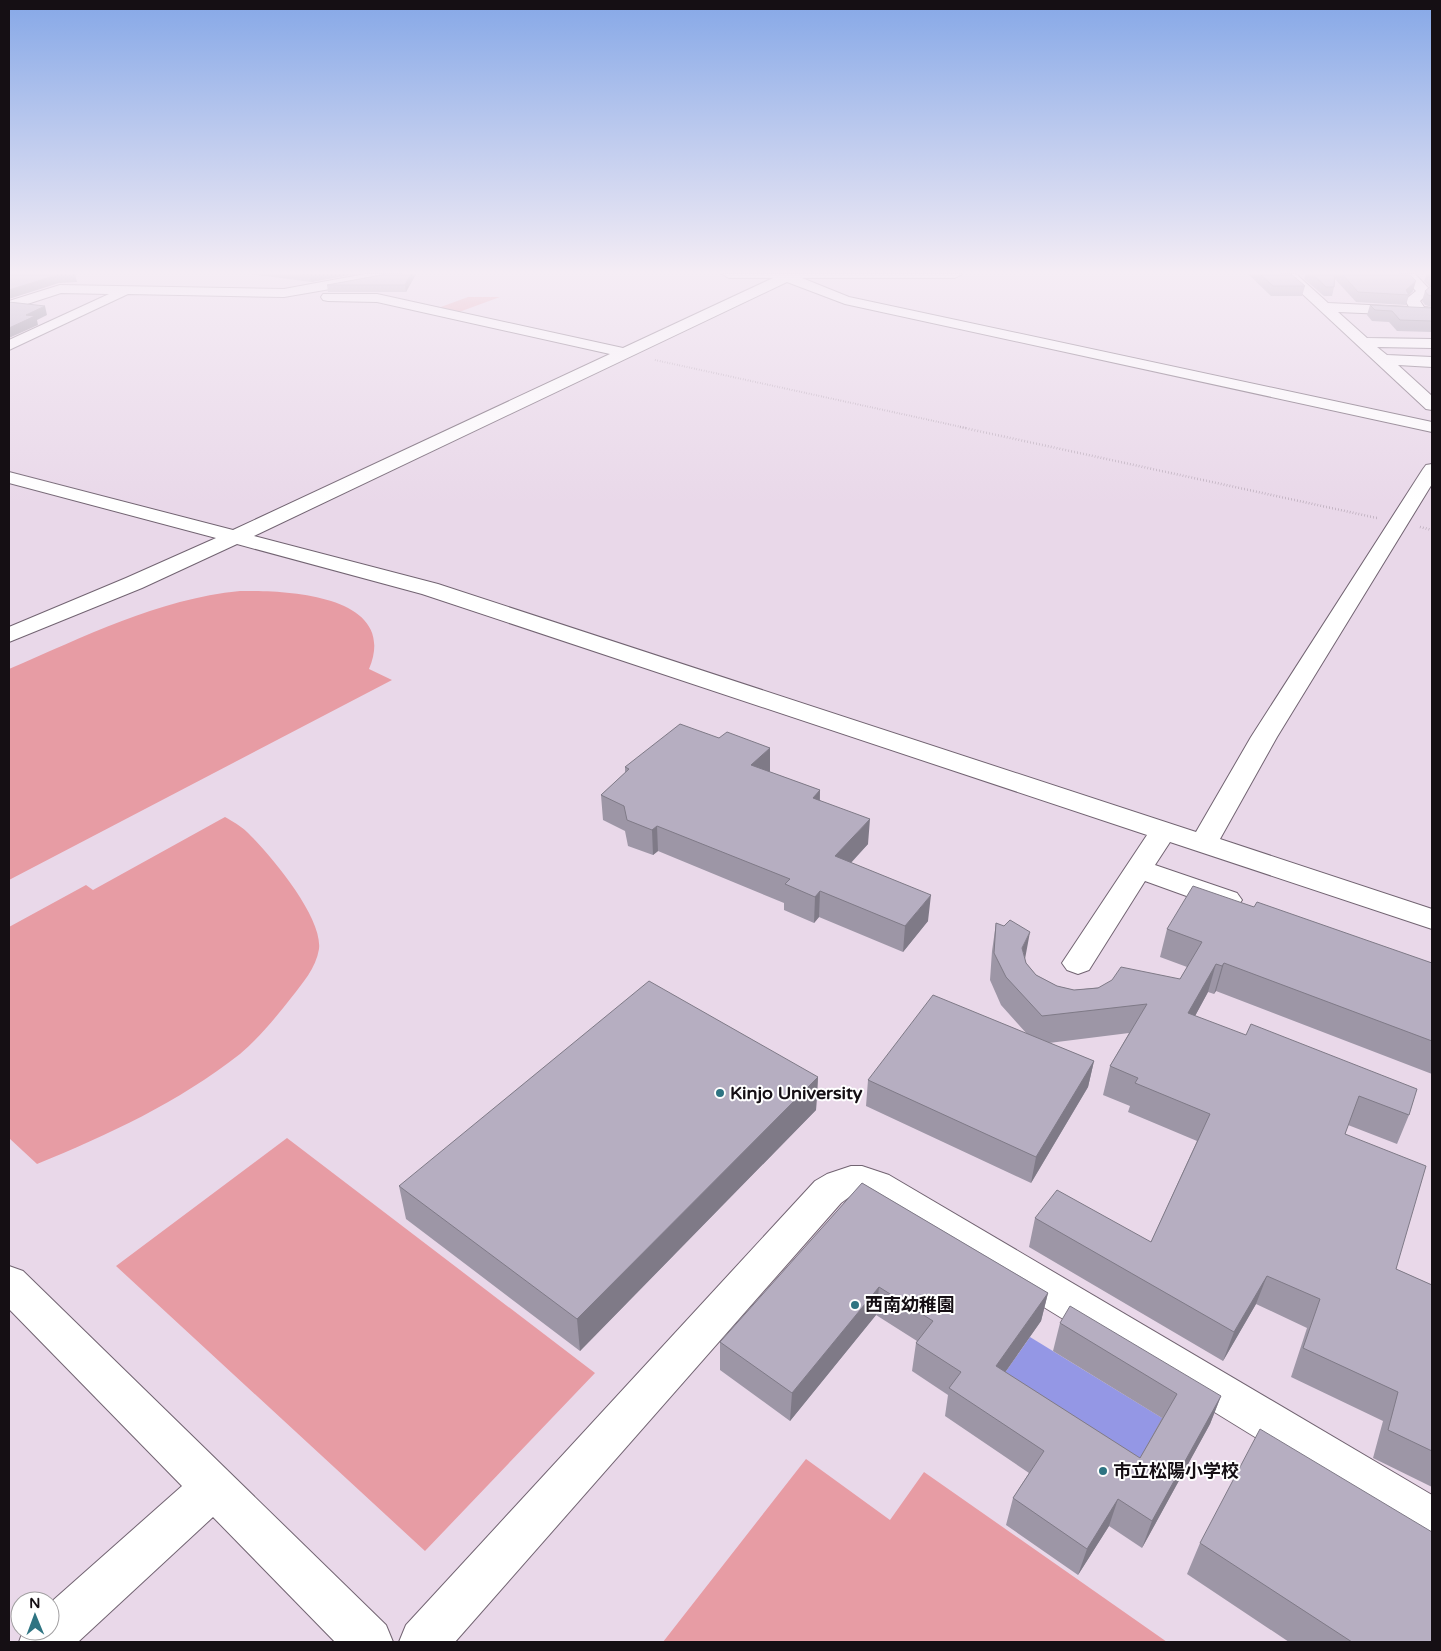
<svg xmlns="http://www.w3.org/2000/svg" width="1441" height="1651" viewBox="0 0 1441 1651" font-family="'Varela Round','Noto Sans JP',sans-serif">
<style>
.green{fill:#e79ca4}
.water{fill:#9497e5}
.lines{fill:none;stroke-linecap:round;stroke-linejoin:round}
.minor-casing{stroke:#726472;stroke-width:2}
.path-far1{stroke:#a396a3;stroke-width:2;stroke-dasharray:0.5 2;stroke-linecap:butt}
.path{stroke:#a396a3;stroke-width:2.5;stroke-dasharray:0.5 2.5;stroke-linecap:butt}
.minor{fill:#fff;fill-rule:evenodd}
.wall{fill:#9d96a6}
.shaded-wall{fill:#7f7a87}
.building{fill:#b6aec1;stroke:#7f7a87}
.poi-dot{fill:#2e7482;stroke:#fff;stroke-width:2}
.labels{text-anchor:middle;stroke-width:4;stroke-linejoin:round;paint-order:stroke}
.near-poi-label{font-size:18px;font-weight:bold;fill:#150f14;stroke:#fff;text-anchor:start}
</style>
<rect width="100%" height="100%" fill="#e9d8e9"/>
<path class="green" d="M468 297H500L459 312 438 308Z
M240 591C287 590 400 595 369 669L392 680 9 880V669C84 637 158 599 240 591Z
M225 817C232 821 241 826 247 832 269 853 323 917 319 949 316 968 302 984 291 998 276 1017 259 1038 240 1054 179 1102 108 1135 37 1164L9 1138V927L86 885 93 890Z
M287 1138 595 1373 425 1551 116 1266Z
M806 1459 890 1520 924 1472 1167 1642H663Z"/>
<path class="water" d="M1030 1337 1167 1421 1130 1485 990 1394Z"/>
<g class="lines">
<g class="minor-casing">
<path id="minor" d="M365 274H401L394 278 284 297 128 294 9 350V340L109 294 61 293 9 310V301L60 285 284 289Z
M722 274H962L955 278H802L849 297 1432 422V432L845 304 787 282 254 536 438 584 1196 832 1251 737 1423 469 1426 465 1432 464V484L1277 737 1220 839 1432 909V929L1170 842 1155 865 1237 893 1242 900 1237 907 1227 909 1217 907 1145 881 1089 970 1078 974 1067 970 1062 963 1147 835 422 594 237 544 142 588 9 642V627L126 578 216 538 9 483V472L233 530 610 354 377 302 328 301 323 300 321 297 323 294H377L623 348 773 278H729Z
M1281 274H1296L1328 303 1409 307 1405 300 1416 291 1400 274H1415L1431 291 1420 301 1424 307 1432 308V316L1338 312 1367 338 1432 339V348L1377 347 1387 355 1432 357V367L1398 365 1432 396V410L1426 409Z
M851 1166H862L889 1175 1432 1495V1542L1416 1536 865 1197 852 1195 841 1203 455 1642H399L406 1625 815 1181 827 1174Z
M9 1266 23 1271 386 1625 393 1642H335L213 1517 78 1642H19L23 1631H50V1603L182 1486 9 1309Z"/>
</g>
<path class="path-far1" d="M655 360 966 428"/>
<path class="path" d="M960 427 1377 518
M1420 527 1432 530"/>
<use href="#minor" class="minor"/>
</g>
<path class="wall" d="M250 274H354L311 282Z
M387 274H416L406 292H328L327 285Z
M1248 274H1291L1305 286 1302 296H1271Z
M1306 274H1409L1413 291 1409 295 1406 305 1356 302 1335 279 1334 287 1332 296H1324L1304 279Z
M1427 274H1432V307L1425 305 1422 301 1425 291 1430 287 1424 281Z
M1370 305 1432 308V332L1397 331 1389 322 1372 321 1367 315Z
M719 738 770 748V772L820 790V800L868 844 851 863 928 921 903 952 819 917 814 923 784 910V903L658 851 653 855 628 846 625 831 603 820 601 795 625 773V767Z
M1254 907 1432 963V1074L1216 991 1214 994 1208 992 1195 1016 1409 1115 1397 1144 1348 1125 1345 1134 1396 1269 1432 1285V1487L1373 1458 1383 1421 1291 1377 1307 1328 1256 1304 1223 1361 1029 1247 1035 1218 1151 1242 1197 1141 1128 1112 1130 1106 1103 1095 1110 1066 1129 1033 1049 1043 1094 1061 1088 1087 1031 1183 866 1106 868 1080 1027 1034 1001 1005 990 980 992 951 996 923 1025 959 1026 963 1036 975 1057 986 1074 990 1180 979 1187 967 1160 957 1167 929Z
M818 1077 816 1110 580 1351 406 1219 399 1186Z
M862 1183 1048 1293 1041 1321 1005 1372 1140 1458 1162 1418 1053 1351 1060 1323 1221 1396 1210 1424 1142 1548 1109 1526 1078 1575 1006 1525 1013 1498 1029 1473 945 1416 948 1395 912 1371 916 1343 917 1341 876 1315 790 1421 720 1370V1342Z
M1200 1543 1432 1642H1289L1187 1574Z"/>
<path class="shaded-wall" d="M75 274 77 282 59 283 9 299V290L57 275Z
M316 274H354L311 282 310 275Z
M411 274H416L406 292 405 285Z
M1416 281 1413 291 1409 295 1406 290Z
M45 306 47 315 37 320 38 325 9 338V328L26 315Z
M770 748V772L751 765Z
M820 790 819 815 813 798Z
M870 819 868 844 833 882 835 856Z
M657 826 658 851 653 855 652 830Z
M820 891 819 917 814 923 815 897Z
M931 895 928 921 903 952 905 926Z
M1030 932 1025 959 1022 948Z
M1224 963 1216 991 1214 994 1222 966Z
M1216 964 1208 992 1181 1042 1188 1013Z
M1094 1061 1088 1087 1031 1183 1036 1157Z
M818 1077 816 1110 580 1351 577 1319Z
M1267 1276 1256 1304 1223 1361 1234 1332Z
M879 1287 876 1315 790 1421 792 1393Z
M1048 1293 1041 1321 990 1394 996 1366Z
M1221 1396 1210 1424 1142 1548 1152 1521Z
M1118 1499 1109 1526 1078 1575 1087 1549Z"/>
<path class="building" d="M9 274H69L57 275 9 290Z
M301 274H316L310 275Z
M387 274H411L405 285H327Z
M1260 274H1291L1305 286H1273Z
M1312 274H1335L1334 287H1326Z
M1342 274H1409L1416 281 1406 290 1409 295 1358 292Z
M1432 285V296L1428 295 1425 291Z
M9 302 45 306 26 315 35 316 9 328Z
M1370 305 1432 308V321L1400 320 1392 311 1375 310Z
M680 724 719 738 727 732 770 748 751 765 820 790 813 798 870 819 835 856 931 895 905 926 820 891 815 897 785 884 790 879 657 826 652 830 627 820 624 806 601 795 629 769 625 767Z
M1193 886 1254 907 1257 902 1432 963V1041L1224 963 1222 966 1216 964 1188 1013 1246 1035 1251 1024 1417 1089 1409 1115 1359 1096 1345 1134 1426 1166 1396 1269 1432 1285V1451L1388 1430 1398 1392 1303 1348 1320 1299 1267 1276 1234 1332 1035 1218 1057 1190 1151 1242 1210 1114 1135 1083 1138 1078 1110 1066 1147 1004 1042 1016 1006 977 994 953 996 923 1004 926 1010 920 1030 932 1022 948 1026 963 1036 975 1057 986 1074 990 1098 988 1112 980 1121 967 1180 979 1202 942 1167 929Z
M649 981 818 1077 577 1319 399 1186Z
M933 995 1094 1061 1036 1157 868 1080Z
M862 1183 1048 1293 996 1366 1140 1458 1177 1394 1060 1323 1070 1306 1221 1396 1152 1521 1118 1499 1087 1549 1013 1498 1044 1451 949 1388 961 1372 916 1343 933 1321 879 1287 792 1393 720 1342Z
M1260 1429 1432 1532V1642H1352L1200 1543Z"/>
<linearGradient id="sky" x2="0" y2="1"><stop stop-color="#86a8e7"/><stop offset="0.54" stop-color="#f5edf5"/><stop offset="1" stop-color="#f5edf5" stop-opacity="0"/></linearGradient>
<rect width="1441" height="505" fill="url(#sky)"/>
<g class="poi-dot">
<circle cx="720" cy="1093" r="5"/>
<circle cx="855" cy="1305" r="5"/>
<circle cx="1103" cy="1471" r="5"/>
</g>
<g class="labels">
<g class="near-poi-label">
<text x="730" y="1099">Kinjo University</text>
<text x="865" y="1311">西南幼稚園</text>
<text x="1113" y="1477">市立松陽小学校</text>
</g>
</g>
<rect width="1441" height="1651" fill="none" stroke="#150f14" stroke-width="20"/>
<g transform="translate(35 1616) rotate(359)"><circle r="24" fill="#ffffff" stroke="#a19fa1"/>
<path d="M0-4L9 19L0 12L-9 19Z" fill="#2e7482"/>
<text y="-8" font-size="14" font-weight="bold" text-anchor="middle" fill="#150f14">N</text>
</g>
</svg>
